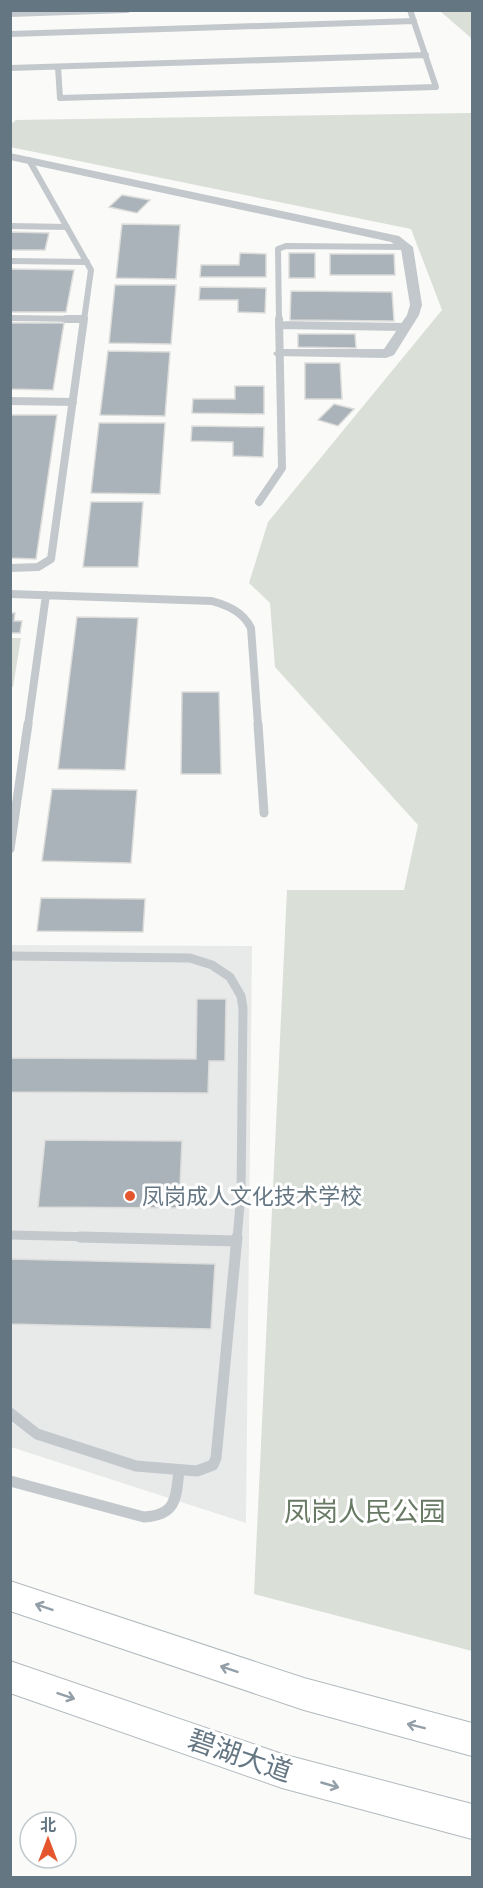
<svg xmlns="http://www.w3.org/2000/svg" width="483" height="1888" viewBox="0 0 483 1888" font-family="'Titillium Web','Noto Sans SC',sans-serif">
<style>
.built{fill:#e8e9e9}
.green{fill:#dadfd7}
.building{fill:#aab3b9;stroke:#dcdcda;stroke-width:1.5}
.lines{fill:none;stroke-linecap:round;stroke-linejoin:round}
.secondary-casing{stroke:#b3babf;stroke-width:2}
.lane-far3{stroke:#c3c8cc;stroke-width:6}
.lane-far2{stroke:#c3c8cc;stroke-width:8}
.lane-far1{stroke:#c3c8cc;stroke-width:9}
.lane{stroke:#c3c8cc;stroke-width:11}
.street{fill:#c3c8cc;fill-rule:evenodd}
.secondary{fill:#fff;fill-rule:evenodd}
.oneway{stroke:#939fa8}
.poi-dot{fill:#e4572e;stroke:#fff;stroke-width:2}
.labels{text-anchor:middle;stroke-width:6;stroke-linejoin:round;paint-order:stroke}
.poi-label{font-size:22px;fill:#657683;stroke:#fff;text-anchor:start}
.near-park-label{font-size:27px;fill:#687a64;stroke:#fff}
.near-street-label{font-size:27px;fill:#657683;stroke:#fff}
</style>
<rect width="100%" height="100%" fill="#fafaf8"/>
<path class="built" d="M11 945 252 946 246 1523 11 1447Z"/>
<path class="green" d="M440 11H472V42L470 37Z
M472 113V1651L254 1594 287 890H404L418 825 275 667 270 603 249 583 268 522 442 310 411 229 10 147 11 124 16 120Z
M11 638H21L13 687H11Z"/>
<path class="building" d="M122 195 150 200 137 213 109 207Z
M122 224 180 225 176 279 116 278Z
M10 232 49 233 45 250H10Z
M240 253 266 254V277H200L201 265H239Z
M289 253H315V278H289Z
M330 254H394L395 275H330Z
M10 269 74 270 66 312H10Z
M115 285H176L171 344 109 343Z
M200 287 266 288 265 313 238 312V300H199Z
M291 291 392 292 394 321 290 320Z
M10 323H64L53 390 10 389Z
M298 334H355L356 348 298 347Z
M108 351 170 352 165 416 100 415Z
M305 363H340L342 399H305Z
M235 386H264V414L192 413 193 399H235Z
M334 404 354 409 338 426 318 420Z
M10 415H57L36 559 10 558Z
M99 423H165L160 494 91 493Z
M192 426 264 427 263 457 233 456V442L191 441Z
M91 502H143L138 567H83Z
M10 613H15L14 621H22L20 633H10Z
M77 617 138 618 125 770 58 769Z
M182 692H219L221 774H181Z
M52 789 137 790 131 863 42 861Z
M41 898 145 899 143 932 37 931Z
M197 999H226L225 1061H209L208 1093 10 1092V1058L196 1059Z
M45 1140 182 1141 179 1208 38 1207Z
M10 1259 215 1264 211 1329 10 1324Z"/>
<g class="lines">
<g class="secondary-casing">
<path id="secondary" d="M10 1581 304 1678 472 1723V1756L304 1710 10 1611Z
M10 1661 282 1754 472 1804V1839L282 1788 10 1693Z"/>
</g>
<path class="lane-far3" d="M10 14 127 10
M10 34 414 21
M58 67 60 98 436 87 410 10
M10 68 426 55
M29 160 91 270 84 320
M10 226 67 227
M10 261 87 262
M10 318 84 319
M279 320 278 249 286 246 407 247"/>
<path class="lane-far2" d="M66 319H84
M279 325 405 327
M10 401 73 402
M259 502 282 468 279 319
M10 568 38 567 51 559 84 319
M10 594 212 601C229 606 243 612 251 628L258 725
M28 725 46 595"/>
<path class="lane-far1" d="M258 724 264 813
M10 849 28 724
M10 956 190 958 212 965 230 977 241 996 243 1008 241 1195 237 1238
M10 1235 137 1238"/>
<path class="lane" d="M80 1237 236 1241
M10 1413 37 1434 136 1466 197 1471 213 1465 216 1458 237 1237
M10 1481 144 1517C177 1515 176 1498 179 1470"/>
<path class="street" d="M10 153 399 236 413 247 422 305 419 315 394 355 386 358 275 356 273 353 280 349H384L407 315 410 305 401 249 391 242 10 160Z"/>
<use href="#secondary" class="secondary"/>
</g>
<defs><path id="oneway-shaft" d="M-6 0H5M1.5-3L5.5 0L1.5 3" fill="none" stroke-width="1.6" stroke-linecap="round" stroke-linejoin="round" transform="scale(1.5)"/></defs>
<g class="oneway">
<use href="#oneway-shaft" transform="translate(44 1607) rotate(-161)"/>
<use href="#oneway-shaft" transform="translate(229 1669) rotate(-161)"/>
<use href="#oneway-shaft" transform="translate(66 1696) rotate(19)"/>
<use href="#oneway-shaft" transform="translate(416 1726) rotate(-166)"/>
<use href="#oneway-shaft" transform="translate(330 1785) rotate(16)"/>
</g>
<circle class="poi-dot" cx="130" cy="1196" r="6"/>
<g class="labels">
<g class="poi-label">
<text x="142" y="1204">凤岗成人文化技术学校</text>
</g>
<g class="near-park-label">
<text x="365" y="1521">凤岗人民公园</text>
</g>
<g class="near-street-label">
<text transform="translate(240 1756) rotate(19)" y="9">碧湖大道</text>
</g>
</g>
<rect width="483" height="1888" fill="none" stroke="#657683" stroke-width="24"/>
<g transform="translate(48 1840)"><circle r="28" fill="#ffffff" stroke="#c1c8cd" stroke-width="1.5"/>
<path d="M0-4.5L10 22L0 15L-10 22Z" fill="#e4572e"/>
<text y="-9" font-size="16" font-weight="bold" text-anchor="middle" fill="#657683">北</text>
</g>
</svg>
